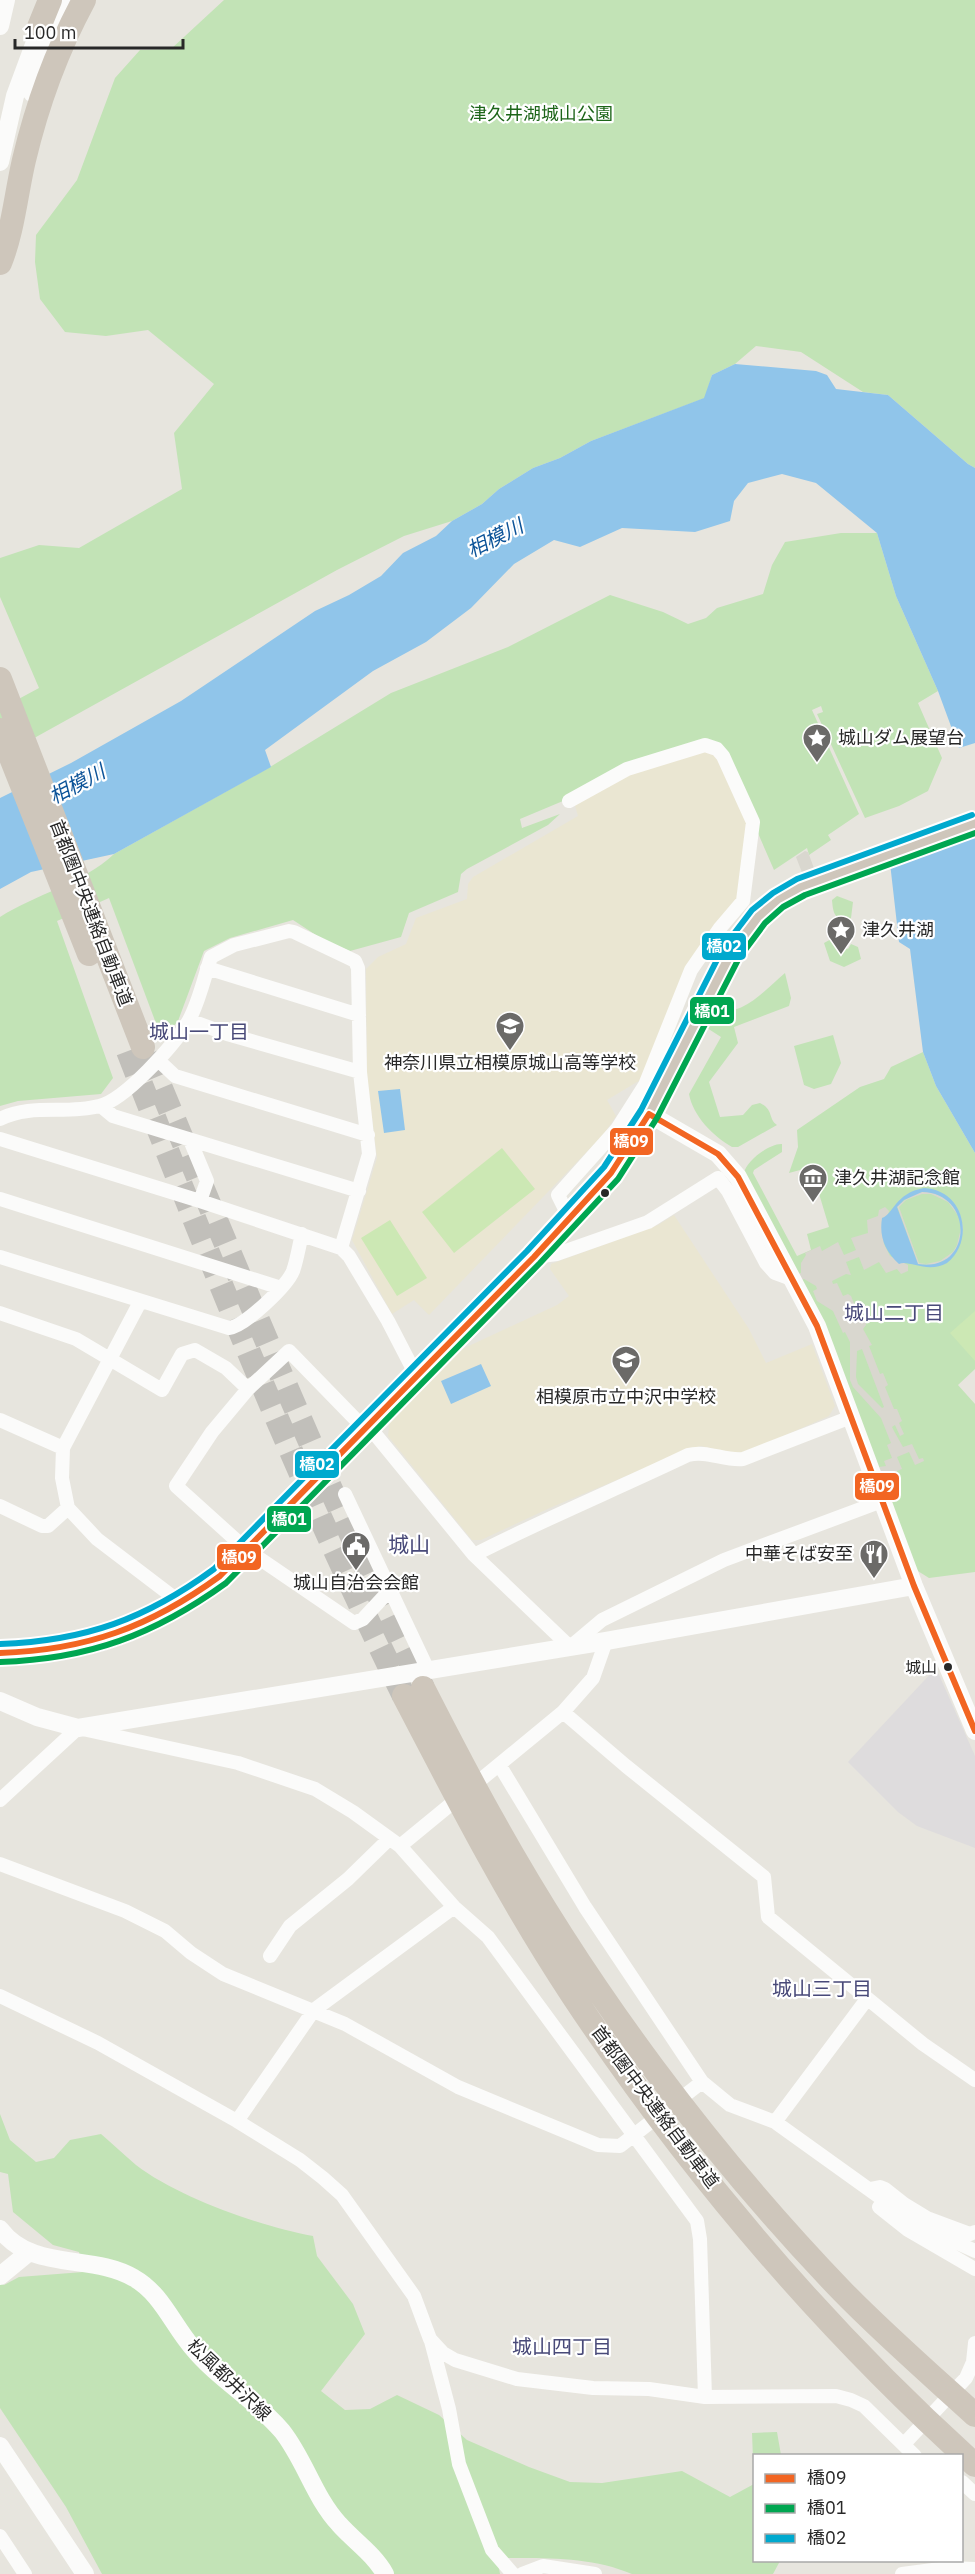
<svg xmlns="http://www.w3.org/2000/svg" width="975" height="2574" viewBox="0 0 975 2574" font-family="'IBM Plex Sans','Noto Sans JP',sans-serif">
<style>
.industrial{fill:#dedcdd}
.education{fill:#eae6d2}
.green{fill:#c2e3b6}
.pitch{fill:#cce8b4}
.plaza{fill:#d9d7cf;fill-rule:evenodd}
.water{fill:#90c5ea;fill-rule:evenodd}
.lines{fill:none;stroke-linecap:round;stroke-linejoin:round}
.highway-tunnel{stroke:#c1bfba;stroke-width:24;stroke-dasharray:24 12;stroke-linecap:butt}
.street{stroke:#fbfbfa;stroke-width:14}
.secondary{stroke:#fbfbfa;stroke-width:18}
.highway{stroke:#cec6bb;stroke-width:24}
.bus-1-casing{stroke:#fff;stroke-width:10}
.bus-2-casing{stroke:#fff;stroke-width:10}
.bus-3-casing{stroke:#fff;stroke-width:10}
.bus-1{stroke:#f26522;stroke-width:6}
.bus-2{stroke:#00a651;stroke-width:6}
.bus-3{stroke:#00a9ce;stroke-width:6}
.bus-dot{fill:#282828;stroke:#fff;stroke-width:2}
.labels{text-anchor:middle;stroke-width:4.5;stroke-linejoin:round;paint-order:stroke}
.bus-label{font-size:16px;fill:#282828;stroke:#fff;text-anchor:end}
.park-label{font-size:18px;fill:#1d6519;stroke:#fff}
.poi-label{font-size:18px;fill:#282828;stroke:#fff;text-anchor:start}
.street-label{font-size:18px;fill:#282828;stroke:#fff}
.water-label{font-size:20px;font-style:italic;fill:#0c5398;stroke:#fff}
.neighbourhood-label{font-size:20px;fill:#494a79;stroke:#fff}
.quarter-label{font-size:21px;fill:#494a79;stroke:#fff}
.line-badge{stroke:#fff;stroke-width:2}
.badge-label{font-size:16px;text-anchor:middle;font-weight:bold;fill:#fff}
</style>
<rect width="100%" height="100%" fill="#e7e5de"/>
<path class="industrial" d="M936 1668 975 1756V1848L917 1826 898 1812 848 1762Z"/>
<path class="education" d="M705 749 715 754 747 818 738 899 710 933 642 1079 607 1100 616 1116 604 1134 429 1315 414 1300 392 1314 352 1240 377 1158 367 1075 366 969 378 957 406 944 416 918 467 899 468 884 473 877 578 816 574 802 638 768Z
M674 1215 749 1329 766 1363 812 1344 835 1406 829 1416 747 1452 730 1453 701 1446 691 1449 552 1507 481 1540H472L388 1436 390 1419 458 1351 557 1305 569 1296 550 1269 551 1264 658 1225Z"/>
<path class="green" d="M224 0H975V468L968 464 888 395 863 392 801 352 756 346 735 364 712 375 705 398 591 441 560 458 533 468 499 489 482 504 452 521 404 536 337 570 0 757V709L39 688 0 597V558L39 545 79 548 182 489 174 433 214 384 148 330 106 336 65 332 40 299 35 262 36 235 77 180 115 78 140 50 171 49Z
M841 533H877L896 596 938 691 918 703 942 758 928 791 899 806 865 818 817 714 823 712 821 706 812 710 859 814 828 835 831 840 809 855 807 848 774 870 721 748 706 741 520 819 522 828 560 814 548 825 467 869 461 874 458 892 409 913 401 937 350 951 322 939 293 920 230 938 204 951 178 1021 172 1028 160 1034 109 898 57 921 113 1078 101 1094 18 1101 0 1106V917C36 894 82 884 114 854L270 767 391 693 508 647 610 595 663 612 688 624 706 618 717 608 763 594 772 565 785 542Z
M837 896 853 902 851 918 847 921C834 919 833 912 832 900Z
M835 937 842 940 840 945 848 949 851 944 858 947 861 959 844 967 830 961 824 943Z
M785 973 791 998 789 1006 734 1027 738 1043 709 1082 720 1117 743 1115 752 1105 760 1103C774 1110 768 1119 777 1125L738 1147H732C713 1136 693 1116 689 1094L721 1037 707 1028C716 1004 727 1014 742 1007 757 1000 772 984 785 973Z
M833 1035 841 1063 831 1084 814 1089 804 1085 794 1046Z
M923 1052 936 1086 975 1153V1369L958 1385 975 1404V1572L929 1578 913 1568 744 1173C746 1161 770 1143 782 1144V1152L754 1170 753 1173 797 1256 811 1250 807 1234 829 1227 811 1167 789 1173 798 1147 797 1130 860 1087 884 1079 891 1067Z
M0 2114 10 2140 36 2162 54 2158 70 2140 101 2134C113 2144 124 2155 136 2165 179 2198 260 2226 313 2236L317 2256 353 2304 365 2334 321 2391 345 2410 370 2409 397 2395 439 2415 467 2440 529 2467 570 2482 602 2483 682 2471 730 2497 754 2484 752 2433 777 2432 781 2455 754 2456V2560L780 2561 773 2574H632C590 2556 542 2558 497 2558L500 2574H102L66 2507 0 2408V2283L4 2285 19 2277 83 2272 79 2252 53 2245 13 2212 8 2174 0 2172Z"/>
<path class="pitch" d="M502 1148 535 1189 454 1253 422 1212Z
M390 1220 427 1278 397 1296 361 1238Z
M975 1311V1361L950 1333Z"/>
<path class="plaza" d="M805 851 808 852 815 871 803 875 796 857Z
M922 1192H932L950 1201 961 1217 963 1228 962 1237 955 1252 949 1258 934 1265 918 1264 897 1206 913 1194ZM922 1194H931L948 1202 959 1217 961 1228 957 1245 953 1252 940 1261 926 1264 919 1263 899 1207 906 1200Z
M885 1207 889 1211 887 1217 882 1218 884 1244 890 1256 908 1265V1271L901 1274 897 1269 886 1273 879 1262 864 1270 859 1257 846 1262 851 1275 846 1274 832 1281 833 1284 837 1283 843 1296 848 1294 851 1296 855 1306 865 1318 866 1325 863 1329 872 1345 869 1346 880 1374 883 1373 888 1385 885 1387 894 1409H897L902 1421 899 1423 904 1434 900 1436 895 1425 892 1427 894 1431 903 1447 912 1444 919 1459 923 1458 924 1461 915 1465 909 1452 897 1457 902 1469 886 1475 880 1474 879 1467 886 1466 884 1461 892 1458 887 1445 891 1443 881 1418 853 1387 850 1380V1342L845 1332 843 1333 833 1311 817 1301 813 1291 817 1289 816 1286 804 1279 799 1281 796 1275 801 1273V1263L806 1255 805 1253 820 1246 822 1251 838 1242 844 1255 856 1250 851 1238 868 1233 867 1220 878 1216 879 1210ZM862 1349 884 1407 882 1408 858 1384 856 1377 857 1351Z"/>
<path class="water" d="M735 364 816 371 827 375 836 389 888 395 968 464 975 468V743L959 748 938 691 896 596 877 533 816 483 782 474 748 483 734 501 730 521 695 532 622 528 580 547 554 540 514 564 471 608 426 642 373 671 265 750 271 767 114 854 31 872 0 889V798L71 763 181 701 315 611 349 595 381 576 403 553 436 536 452 521 482 504 499 489 533 468 560 458 591 441 704 398 712 375Z
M975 833V1153L936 1086 923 1052 910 949 899 942 890 863Z
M400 1089 405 1130 384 1133 378 1091Z
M924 1188C965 1190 975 1241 947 1263 927 1274 908 1259 899 1264 885 1251 879 1237 882 1218 893 1215 895 1193 924 1188ZM922 1192C975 1193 973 1273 918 1264L897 1207 904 1200Z
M481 1364 491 1386 451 1404 441 1381Z"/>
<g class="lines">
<path class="highway-tunnel" d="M128 1051C213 1269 301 1487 404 1696
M147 1055C236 1267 322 1481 423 1688"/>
<path class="street" d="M569 801 627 769 705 745 717 749 723 756 753 822 743 901 720 928 691 970 645 1085 617 1129 558 1195 570 1219
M207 968 359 1015
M189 1020 227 1034 360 1072
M158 1060 175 1076 368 1135
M101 1106 113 1116 359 1191
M0 1119C32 1103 66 1115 99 1106 125 1100 174 1045 188 1022 199 1003 204 978 211 957L234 945 289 931 294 932 355 961 358 968 360 1072 369 1154 341 1248
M0 1139 200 1201 341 1248 349 1256 388 1321 417 1377
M190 1140 207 1181 200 1201
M0 1199 281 1288
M0 1257 229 1328C245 1326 287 1286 293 1271 297 1260 299 1246 302 1234
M534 1257 557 1254 648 1222 718 1178 728 1191 766 1263 775 1273 794 1280
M140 1302 63 1448 62 1478 68 1508 97 1539 181 1603
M0 1313 76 1339 162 1390 182 1354 195 1350 226 1368 248 1389 289 1351 360 1424 375 1434 474 1555 570 1647 602 1620 724 1560 882 1501
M248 1389 212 1432 176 1486 247 1550 354 1623 363 1619 389 1591
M0 1420 63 1448
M345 1494 428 1670
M0 1506 42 1526H48L68 1508
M474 1555C544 1519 617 1489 688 1455 707 1450 724 1461 743 1459L851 1417
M563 1712 626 1766 764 1877 768 1917 923 2044 975 2080
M500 1766 585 1907 702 2082 730 2105 775 2122 920 2226 975 2251
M0 1800 78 1728 238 1763 315 1789 353 1812 400 1846 454 1907 488 1937 697 2221 700 2239 705 2397
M400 1846 563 1712 593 1678 606 1641
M0 1864 125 1911 165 1931 191 1953 223 1974 345 2024 458 2087 598 2145 620 2146 702 2082
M270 1956 290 1926 348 1879 389 1839
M0 1996 98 2043 237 2121 300 2160 323 2178 342 2195 414 2296 430 2339 443 2353 455 2360 517 2379 593 2388 649 2389 705 2397 836 2396 851 2400 864 2406 915 2456
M237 2121 314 2010 454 1907
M775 2122 867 1999
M870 2189 880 2187 885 2189 904 2204 927 2218 970 2234 975 2232
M879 2207 908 2230 975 2269
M431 2341 449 2409 459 2464 492 2550 513 2574
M904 2444 966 2378 973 2362 975 2343
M962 2482 975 2494
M0 2536 25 2574
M522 2574 543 2566 595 2574
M902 2574 948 2568 975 2569"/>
<path class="secondary" d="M0 26 6 0
M32 93 44 56 68 0
M0 162 15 96 45 15
M649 1114 718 1154 738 1177 817 1326 914 1586 975 1731
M0 1701 37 1717 78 1728 606 1641 914 1586
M0 2229C32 2272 92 2253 134 2278 161 2293 173 2325 192 2347 218 2379 255 2399 282 2431 305 2460 314 2497 339 2524 354 2541 374 2554 385 2574
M0 2276 28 2253
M0 2446 85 2574"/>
<path class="highway" d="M39 27 50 0
M0 263C13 231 16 194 24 160 37 105 57 50 84 0
M0 679 143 1047
M0 730 89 954
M0 1653C85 1653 153 1628 220 1576L534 1257 611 1173 649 1114 731 953 758 917 778 900 801 887 975 823
M423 1688C446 1733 469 1778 494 1822 588 1991 710 2154 843 2292 885 2335 931 2375 975 2415
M404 1696C457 1798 510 1901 573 1996 687 2168 822 2327 975 2465"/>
<g class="bus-1-casing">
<path id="bus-1" d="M0 1653C87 1650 150 1627 220 1576L534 1257 611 1173 649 1114 718 1154 738 1177 817 1326 914 1586 975 1731"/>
</g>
<g class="bus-2-casing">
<path id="bus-2" d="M0 1662C89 1659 154 1635 226 1583L540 1263 618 1179 657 1118 739 958 765 923 783 907 805 895 975 833"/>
</g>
<g class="bus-3-casing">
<path id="bus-3" d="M0 1644C85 1641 146 1619 214 1569L527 1251 604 1167 641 1110 723 948 752 910 773 893 797 879 972 815"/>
</g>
<use href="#bus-1" class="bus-1"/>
<use href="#bus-2" class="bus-2"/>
<use href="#bus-3" class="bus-3"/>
</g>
<defs>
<g id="sight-pin" transform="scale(1.5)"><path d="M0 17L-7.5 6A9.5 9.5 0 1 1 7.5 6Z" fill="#6b6a68" stroke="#fff"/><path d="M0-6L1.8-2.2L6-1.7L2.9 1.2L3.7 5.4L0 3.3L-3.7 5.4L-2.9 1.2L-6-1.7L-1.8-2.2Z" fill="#fff"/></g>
<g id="school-pin" transform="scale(1.5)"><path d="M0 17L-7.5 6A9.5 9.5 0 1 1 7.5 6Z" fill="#6b6a68" stroke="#fff"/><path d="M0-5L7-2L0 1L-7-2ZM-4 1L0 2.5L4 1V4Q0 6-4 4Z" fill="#fff"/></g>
<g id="museum-pin" transform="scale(1.5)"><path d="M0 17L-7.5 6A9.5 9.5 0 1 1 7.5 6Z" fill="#6b6a68" stroke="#fff"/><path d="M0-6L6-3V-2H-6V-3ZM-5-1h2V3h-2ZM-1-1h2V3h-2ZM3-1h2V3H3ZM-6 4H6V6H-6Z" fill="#fff"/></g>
<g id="civic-pin" transform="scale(1.5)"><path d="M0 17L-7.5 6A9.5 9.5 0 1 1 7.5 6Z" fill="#6b6a68" stroke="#fff"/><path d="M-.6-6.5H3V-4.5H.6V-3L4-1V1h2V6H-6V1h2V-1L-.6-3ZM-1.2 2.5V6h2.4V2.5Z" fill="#fff"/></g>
<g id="restaurant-pin" transform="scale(1.5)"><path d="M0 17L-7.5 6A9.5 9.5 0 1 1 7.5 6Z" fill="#6b6a68" stroke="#fff"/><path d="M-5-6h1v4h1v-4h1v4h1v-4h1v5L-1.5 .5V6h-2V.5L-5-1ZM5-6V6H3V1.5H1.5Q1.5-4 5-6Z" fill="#fff"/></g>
</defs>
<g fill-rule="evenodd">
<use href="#sight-pin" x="817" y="738"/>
<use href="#sight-pin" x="841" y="930"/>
<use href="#school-pin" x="510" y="1026"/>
<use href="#museum-pin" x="813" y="1178"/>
<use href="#school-pin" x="626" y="1360"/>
<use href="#civic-pin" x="356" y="1546"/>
<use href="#restaurant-pin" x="874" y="1554"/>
</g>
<g class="bus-dot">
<circle cx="605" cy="1193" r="5"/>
<circle cx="948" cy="1667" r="5"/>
</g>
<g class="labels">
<g class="bus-label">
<text x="937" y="1673">城山</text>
</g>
<g class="park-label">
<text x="541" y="120">津久井湖城山公園</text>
</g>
<g class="poi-label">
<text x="838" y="744">城山ダム展望台</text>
<text x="862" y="936">津久井湖</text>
<text x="510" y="1069" text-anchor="middle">神奈川県立相模原城山高等学校</text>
<text x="834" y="1184">津久井湖記念館</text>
<text x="626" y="1403" text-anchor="middle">相模原市立中沢中学校</text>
<text x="853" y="1560" text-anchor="end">中華そば安至</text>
<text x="356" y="1589" text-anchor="middle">城山自治会会館</text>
</g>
<g class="street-label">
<text transform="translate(91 913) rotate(69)" y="6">首都圏中央連絡自動車道</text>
<text transform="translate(655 2107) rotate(53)" y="6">首都圏中央連絡自動車道</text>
<text transform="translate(229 2380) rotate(44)" y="6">松風都井沢線</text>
</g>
<g class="water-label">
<text transform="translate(495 538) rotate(-27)" y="7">相模川</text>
<text transform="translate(77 784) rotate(-28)" y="7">相模川</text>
</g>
<g class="neighbourhood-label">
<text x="199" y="1039">城山一丁目</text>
<text x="894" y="1320">城山二丁目</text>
<text x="822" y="1996">城山三丁目</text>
<text x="562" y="2354">城山四丁目</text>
</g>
<g class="quarter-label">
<text x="409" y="1552">城山</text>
</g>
</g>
<g class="line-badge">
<rect x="701" y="932" width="46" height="29" rx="6" fill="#00a9ce"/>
<rect x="689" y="996" width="46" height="29" rx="6" fill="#00a651"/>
<rect x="609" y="1127" width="45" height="29" rx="6" fill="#f26522"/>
<rect x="294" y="1450" width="46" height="29" rx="6" fill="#00a9ce"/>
<rect x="854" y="1472" width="46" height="29" rx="6" fill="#f26522"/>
<rect x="266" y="1505" width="46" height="28" rx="6" fill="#00a651"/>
<rect x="216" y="1543" width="46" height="28" rx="6" fill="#f26522"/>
</g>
<g class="badge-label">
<text x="724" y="952">橋02</text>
<text x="712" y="1017">橋01</text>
<text x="631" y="1147">橋09</text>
<text x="317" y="1470">橋02</text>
<text x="877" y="1492">橋09</text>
<text x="289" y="1525">橋01</text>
<text x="239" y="1563">橋09</text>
</g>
<rect x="753" y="2454" width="210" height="108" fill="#ffffff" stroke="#a9a9a9" stroke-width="1.5"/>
<rect x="765" y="2474" width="30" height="9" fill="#f26522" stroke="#a9a9a9" stroke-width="1.5"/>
<text x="807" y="2484" font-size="18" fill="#282828">橋09</text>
<rect x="765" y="2504" width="30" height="9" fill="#00a651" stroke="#a9a9a9" stroke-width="1.5"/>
<text x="807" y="2514" font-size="18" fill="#282828">橋01</text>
<rect x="765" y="2534" width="30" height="9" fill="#00a9ce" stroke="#a9a9a9" stroke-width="1.5"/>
<text x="807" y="2544" font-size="18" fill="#282828">橋02</text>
<path d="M15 39v9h168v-9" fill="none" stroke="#282828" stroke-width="3"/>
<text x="24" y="39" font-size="18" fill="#282828" stroke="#ffffff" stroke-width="4.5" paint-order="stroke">100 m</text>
</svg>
